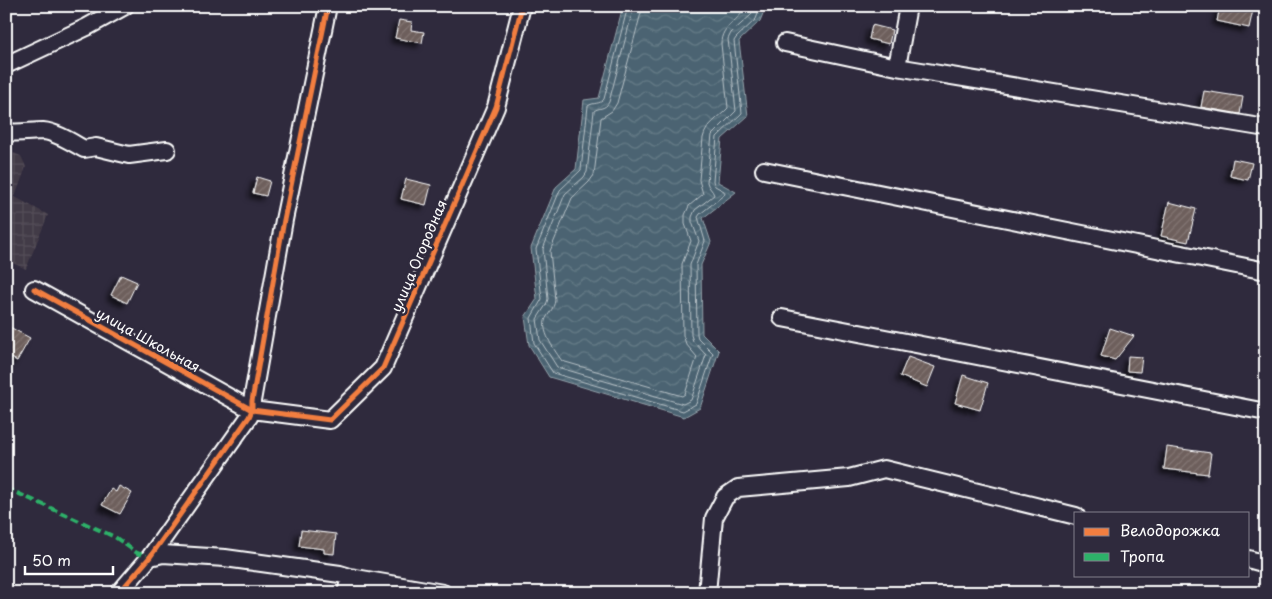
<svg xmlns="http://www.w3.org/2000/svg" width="1272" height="599" viewBox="0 0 1272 599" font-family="'Playpen Sans',sans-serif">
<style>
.industrial{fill:url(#industrial-grid)}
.water{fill:url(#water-waves);stroke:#93a2aa}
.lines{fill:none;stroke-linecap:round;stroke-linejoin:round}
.shore{stroke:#b7c1c7;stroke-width:1}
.building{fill:url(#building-hatch);stroke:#fff;filter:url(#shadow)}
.minor-casing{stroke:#fff;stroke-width:20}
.minor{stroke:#2f2a3d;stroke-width:16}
.quiet{stroke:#2db169;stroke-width:4;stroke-dasharray:8 4;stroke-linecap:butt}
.cycleway-casing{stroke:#2f2a3d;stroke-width:8}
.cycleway{stroke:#f27e40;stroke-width:5}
.labels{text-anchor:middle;stroke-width:5;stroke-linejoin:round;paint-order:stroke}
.street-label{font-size:14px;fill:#fff;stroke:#2f2a3d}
</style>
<defs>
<pattern id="industrial-grid" width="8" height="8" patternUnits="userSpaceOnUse" patternTransform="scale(1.25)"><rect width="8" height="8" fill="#423a46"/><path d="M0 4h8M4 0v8" fill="none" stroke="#554e58"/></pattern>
<pattern id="water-waves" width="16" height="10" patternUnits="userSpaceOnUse" patternTransform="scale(1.25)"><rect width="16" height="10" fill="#4b6472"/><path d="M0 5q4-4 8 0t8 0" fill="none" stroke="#667b87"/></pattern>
<pattern id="building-hatch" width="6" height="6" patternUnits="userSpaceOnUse" patternTransform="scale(1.25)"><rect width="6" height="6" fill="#6d5e5b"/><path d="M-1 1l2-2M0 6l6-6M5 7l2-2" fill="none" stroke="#837674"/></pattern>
<filter id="shadow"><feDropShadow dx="-4.5" dy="4.5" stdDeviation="2.5" flood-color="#0009"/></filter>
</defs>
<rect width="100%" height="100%" fill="#2f2a3d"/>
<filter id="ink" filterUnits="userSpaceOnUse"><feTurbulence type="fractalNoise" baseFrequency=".02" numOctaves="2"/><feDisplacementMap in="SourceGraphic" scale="10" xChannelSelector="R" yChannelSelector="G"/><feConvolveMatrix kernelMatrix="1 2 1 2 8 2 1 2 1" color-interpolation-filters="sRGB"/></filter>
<g filter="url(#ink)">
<path class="industrial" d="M6 150 21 156 26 167 15 197 48 215 26 269 6 260Z"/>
<path class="water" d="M623 6H766L760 21 739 41 748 116 722 139 718 182 736 192 703 218 711 242 701 265 702 334 719 351 700 408 684 417 549 377 529 345 525 317 537 299 531 248 556 187 576 169 584 100 599 98Z"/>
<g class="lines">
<path class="shore" d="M628 6 604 99C600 105 593 102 588 106L581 170 560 190 536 249 542 299 531 318 534 343 553 373 683 411 696 404 713 353 698 338 697 334 696 265 705 241 698 217 700 214 725 194 724 191 715 186 713 181 717 137 742 113 734 41 736 38 756 19 761 6
M634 6 609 102C605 110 599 107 594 111L587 172 584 177 565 194 543 249 548 299 546 305 537 319 540 340 557 367 683 404 691 400 706 355 693 341 691 335 690 265 699 241 692 222V217L695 210 714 195C713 190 708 188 707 182L712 135 736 111 728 39 731 33 751 15 754 6
M642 6 641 13 617 103 612 111 601 118 594 175 589 182 572 198 550 251 555 300C554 310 547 314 545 321 542 333 555 351 562 361L682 396 685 394 697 357 686 344 683 335 682 264 691 241 685 224V215L689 206 703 194 699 180 703 138C706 124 719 118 728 108L721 44C721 24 740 22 746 6"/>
</g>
<path class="building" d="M1220 6H1237L1253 10 1249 28 1217 21Z
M399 20 412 22 411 30 424 32 422 43 395 38Z
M872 25 892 30 889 44 869 39Z
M1204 91 1243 97 1240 114 1201 107Z
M1233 159 1252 163 1248 180 1230 176Z
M257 177 270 181 266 196 253 193Z
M406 179 431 185 426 205 401 199Z
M1169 202 1196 209 1188 242 1161 236Z
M121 275 137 282 127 303 111 295Z
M6 325 30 338 17 361 6 355Z
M1110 328 1134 336 1115 360 1101 356Z
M1128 356 1142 357 1140 372 1127 371Z
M908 357 935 367 927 387 900 376Z
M963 375 988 383 980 410 955 403Z
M1167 447 1211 453 1208 474 1164 469Z
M119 486 132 493 120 514 102 505 111 489 116 492Z
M301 530 336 534 334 554 324 553V549L299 546Z"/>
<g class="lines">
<g class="minor-casing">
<path id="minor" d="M785 43 897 67 1266 128
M6 65 87 27 125 6
M897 67 908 6
M6 132C19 134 31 131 43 131 56 132 73 143 84 149L96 147 129 155 167 150
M764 170 1266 271
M34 289 252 410 330 420 383 368 496 107 522 6
M782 318 1266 412
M150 557 163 554 225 558 340 574 350 577 443 593
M1248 559 1266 564
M119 593 150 557 249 417 252 410V401L284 220 328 6
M346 593 350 577
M707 593 714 518 725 497 738 488 849 478 884 469 1076 516"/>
</g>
<use href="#minor" class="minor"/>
<path class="quiet" d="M6 488 115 537 137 553 150 557"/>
<g class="cycleway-casing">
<path id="cycleway" d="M34 289 252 410 330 420 383 368 496 107 522 6
M119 593 150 557 249 417 252 410V401L284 220 328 6"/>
</g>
<use href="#cycleway" class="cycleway"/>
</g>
</g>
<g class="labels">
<g class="street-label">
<text transform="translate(419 256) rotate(-67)" y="5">улица Огородная</text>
<text transform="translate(148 340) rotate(29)" y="5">улица Школьная</text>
</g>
</g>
<rect width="1272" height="599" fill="none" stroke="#2f2a3d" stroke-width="25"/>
<rect x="12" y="12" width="1247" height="574" fill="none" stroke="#fff" stroke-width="2" filter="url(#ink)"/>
<rect x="1074" y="512" width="175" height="65" fill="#2f2a3d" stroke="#827f8b"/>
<rect x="1084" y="528" width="25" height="8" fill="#f27e40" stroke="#827f8b"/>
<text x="1120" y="536" font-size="15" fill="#ffffff">Велодорожка</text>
<rect x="1084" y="553" width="25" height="8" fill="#2db169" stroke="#827f8b"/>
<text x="1120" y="562" font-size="15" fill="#ffffff">Тропа</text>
<path d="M25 566v8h88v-8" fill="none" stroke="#ffffff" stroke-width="2.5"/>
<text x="32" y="566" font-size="15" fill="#ffffff" stroke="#2f2a3d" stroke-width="4" paint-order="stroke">50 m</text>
</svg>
